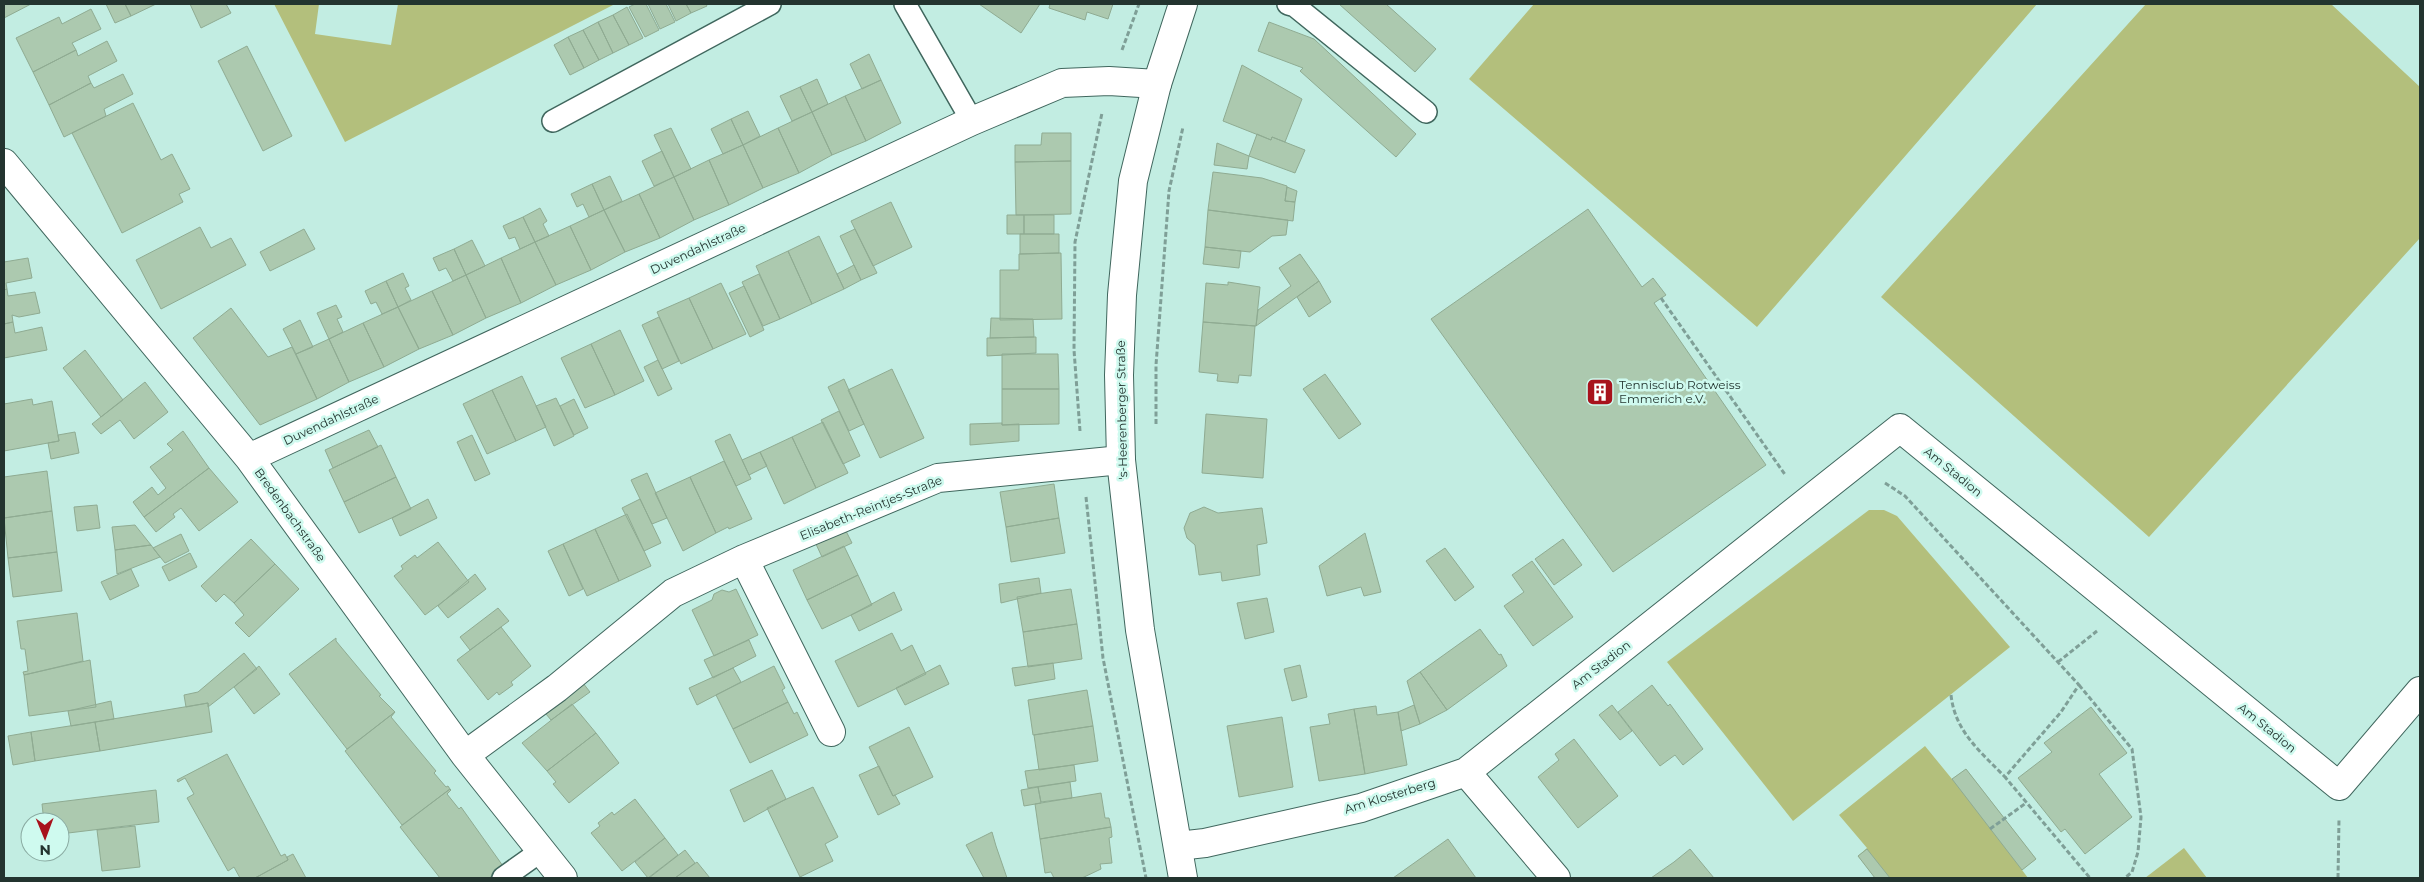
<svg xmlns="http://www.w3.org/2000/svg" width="2424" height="882" viewBox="0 0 2424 882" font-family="Montserrat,sans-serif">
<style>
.green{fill:#b3bf7c}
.building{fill:#acc9af;stroke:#8fab92}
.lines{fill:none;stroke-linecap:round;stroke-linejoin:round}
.service-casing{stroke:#40675e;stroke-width:24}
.minor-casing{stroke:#40675e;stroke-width:30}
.tertiary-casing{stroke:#40675e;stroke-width:30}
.path{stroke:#7f9f97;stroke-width:3;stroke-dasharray:5 2.5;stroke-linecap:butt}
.service{stroke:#fff;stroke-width:21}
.minor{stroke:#fff;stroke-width:28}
.tertiary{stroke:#fff;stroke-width:28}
.labels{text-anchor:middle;stroke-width:5;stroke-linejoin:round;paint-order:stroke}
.street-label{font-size:12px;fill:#23342f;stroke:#cffaef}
.poi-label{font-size:12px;fill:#23342f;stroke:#cffaef;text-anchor:start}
</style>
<rect width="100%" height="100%" fill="#c2ede2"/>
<path class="green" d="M274 4H319L315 34 391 45 398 4H615L345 142Z
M1534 4H2037L1757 327 1469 79Z
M2146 4H2331L2420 87V238L2149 537 1881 297Z
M1869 510H1884L1897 516 2010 647 1793 821 1667 662Z
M1925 746 1952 779 1966 769 2036 859 2022 870 2028 878H1875L1858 856 1867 848 1839 815Z
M2184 848 2207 878H2145Z"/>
<path class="building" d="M4 4H31L4 18Z
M106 4H125L131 16 115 23Z
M125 4H156L131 16Z
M190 4H226L231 13 201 28Z
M635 4H646L659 30 645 37 629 7Z
M648 4H666L675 22 660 29Z
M668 4H686L691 13 676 21Z
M686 4H706L707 6 691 13Z
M979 4H1040L1021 33Z
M1050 4H1113L1108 19 1087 12 1085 20 1049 8Z
M1339 4H1386L1436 49 1415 72Z
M627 7 643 38 629 45 613 15Z
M91 9 101 29 72 43 76 50 33 72 16 38 59 17 62 24Z
M613 15 629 45 613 53 598 22Z
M598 22 613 53 599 60 583 30Z
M1269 22 1314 39 1416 134 1396 157 1300 71 1303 68 1258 51Z
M583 30 599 60 584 68 568 37Z
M568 37 584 68 570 75 554 45Z
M107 41 117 61 88 76 91 83 49 105 33 72 76 50 78 56Z
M247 46 292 136 263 151 218 61Z
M869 54 881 80 862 89 850 64Z
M1242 65 1302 99 1285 142 1272 137 1271 140 1223 121Z
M123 74 133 94 104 109 106 116 64 137 49 105 91 83 94 88Z
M817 79 828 104 812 112 800 87Z
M881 80 901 123 866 141 845 96Z
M800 87 812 112 792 121 780 96Z
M845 96 866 141 832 155 812 112Z
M133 103 161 160 172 154 190 189 179 194 183 202 122 233 72 133Z
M748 111 760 136 743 145 731 119Z
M812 112 832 155 799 173 778 128Z
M731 119 743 145 723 154 711 129Z
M671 128 691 169 674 177 654 135Z
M778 128 799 173 763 188 743 145Z
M1042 133H1071V161L1015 162V145H1041Z
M1257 134 1271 140 1272 137 1305 150 1295 173 1249 156Z
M1217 143 1249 156 1247 169 1214 165Z
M743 145 763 188 729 205 709 160Z
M662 151 674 177 654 186 642 161Z
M709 160 729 205 694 220 674 177Z
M1071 161V214L1016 215 1015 162Z
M1213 172 1262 178 1287 186 1285 201 1295 202 1293 221 1208 210Z
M610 176 622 201 604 210 592 184Z
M674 177 694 220 660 238 639 194Z
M592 184 604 210 589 217 583 204 577 207 571 194Z
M1287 187 1297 191 1295 202 1285 201Z
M639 194 660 238 625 252 604 210Z
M891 202 912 247 873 266 851 221Z
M540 208 547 221 543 224 549 236 535 242 523 217Z
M1588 209 1642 287 1653 278 1666 295 1654 303 1766 465 1613 572 1431 319Z
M604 210 625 252 591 270 570 226Z
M1208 210 1288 220 1286 235 1272 236 1250 252 1205 247Z
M1007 215H1024V234H1007Z
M1024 215H1054V234H1024Z
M523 217 535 242 520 249 515 237 509 239 503 226Z
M570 226 591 270 556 285 535 242Z
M200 227 211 248 231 238 246 265 161 309 136 260Z
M304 229 315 249 270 271 260 252Z
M855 229 877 273 861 280 840 236Z
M1020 234H1059V253L1020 254Z
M819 236 844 289 812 304 788 251Z
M472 240 485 266 466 275 454 249Z
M535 242 556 285 521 303 501 258Z
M1205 247 1241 251 1239 268 1203 264Z
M454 249 466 275 453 281 446 268 439 271 433 258Z
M788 251 812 304 780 319 756 266Z
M1061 253 1062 319 1000 320V270H1019V254Z
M1300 254 1319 281 1256 326 1258 310 1291 286 1279 268Z
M28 258 32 278 6 283 7 289 4 290V262Z
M501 258 521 303 486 318 466 275Z
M854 265 861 280 844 289 837 274Z
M403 273 409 286 405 288 411 300 398 307 386 281Z
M759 274 780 319 763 326 742 282Z
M466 275 486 318 453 335 432 291Z
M386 281 398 307 382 314 376 302 371 304 365 291Z
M1319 281 1331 302 1309 317 1297 297Z
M1228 282 1260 287 1256 326 1203 322 1206 283 1228 285Z
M721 283 746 334 713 349 689 298Z
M744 286 764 330 750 337 729 293Z
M7 289 8 296 35 292 40 313 19 317 12 315 13 322 4 324V290Z
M432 291 453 335 419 349 398 307Z
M689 298 713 349 681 364 657 312Z
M336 305 342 317 337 319 343 332 329 339 317 313Z
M398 307 419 349 384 367 363 323Z
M231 308 268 357 292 347 317 399 260 425 193 338Z
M659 317 679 361 662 369 642 325Z
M991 318 1033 319 1034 337 990 338Z
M300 320 313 347 296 354 283 329Z
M13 322 15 333 42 327 47 350 4 358V324Z
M1203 322 1255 326 1251 376 1239 375 1238 383 1217 381 1218 374 1199 372Z
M363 323 384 367 349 382 329 339Z
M620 330 644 381 615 395 591 344Z
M1036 337V353L987 356V338Z
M329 339 349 382 317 399 296 354Z
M591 344 615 395 585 408 561 358Z
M85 350 123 400 101 417 63 368Z
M1002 354H1058L1059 389H1002Z
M658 360 672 389 658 396 644 367Z
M892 369 924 438 880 458 848 390Z
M1325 374 1361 424 1339 439 1303 389Z
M522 376 546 427 516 441 492 390Z
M844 379 864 424 849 431 828 387Z
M145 382 168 412 134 439 120 420 101 434 92 424Z
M1002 389H1059V424L1002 425Z
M492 390 516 441 487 454 463 404Z
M556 398 574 436 554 446 536 406Z
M32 399 33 405 52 401 59 441 4 451V404Z
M574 399 588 428 574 435 560 406Z
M839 411 860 456 843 464 821 420Z
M1206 414 1267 419 1263 478 1202 473Z
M823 422 848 473 816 488 792 437Z
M1002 423V425L1019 424V441L970 445V424Z
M369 430 378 447 333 468 325 450Z
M183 431 209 468 144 517 133 502 152 487 158 495 166 488 150 467 173 450 167 444Z
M75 432 79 453 51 459 48 443 59 441 58 435Z
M730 434 751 479 736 486 715 441Z
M472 435 490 474 475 481 457 442Z
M792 437 816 488 784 504 760 452Z
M381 445 396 477 344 502 329 470Z
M760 452 767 466 749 475 742 460Z
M724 461 752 519 729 529 728 527 716 533 690 477Z
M209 468 238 502 199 531 181 508 173 514 175 517 156 532 144 517Z
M47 471 52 511 4 518V477Z
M647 473 667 518 652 524 631 480Z
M396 477 411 509 359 533 344 502Z
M690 477 716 533 683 551 655 493Z
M1054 484 1059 518 1006 527 1000 492Z
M428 499 437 518 400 536 392 518Z
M640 499 661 543 644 551 622 508Z
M97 505 100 528 77 531 74 507Z
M1204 507 1218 513 1262 508 1267 543 1257 545 1260 575 1222 581 1221 572 1199 575 1195 545 1187 538 1184 528 1190 513Z
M52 511 57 552 8 558 4 518Z
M627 514 651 566 619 581 595 529Z
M1059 518 1065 553 1011 562 1006 527Z
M135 525 151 545 115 550 112 527Z
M844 527 852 543 822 557 815 542Z
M595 529 619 581 587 596 563 544Z
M1365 533 1381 592 1364 596 1361 587 1327 596 1319 566Z
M181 534 189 551 165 563 153 548Z
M251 539 275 564 234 603 224 594 216 602 201 586Z
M1563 539 1582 565 1554 585 1535 559Z
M438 542 469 582 425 615 394 576 403 569 401 566 415 555 417 558Z
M563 544 583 589 569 596 548 551Z
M151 545 160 557 117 574 115 550Z
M844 546 858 575 807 600 793 570Z
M1445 548 1474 587 1455 601 1426 561Z
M57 552 62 591 13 597 8 558Z
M190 553 197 567 169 581 162 567Z
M1532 561 1573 617 1533 646 1504 606 1524 592 1512 575Z
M275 564 299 589 249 637 235 623 244 615 234 603Z
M131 569 139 586 110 600 101 582Z
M475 574 486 589 448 618 438 606Z
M858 575 872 605 822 629 807 600Z
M1039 578 1041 593 1001 603 999 584Z
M736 589 758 635 714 656 692 610 712 600 714 594 722 590 729 592Z
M1071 589 1077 624 1023 632 1017 597Z
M894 592 902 610 859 631 851 615Z
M1267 598 1274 632 1245 639 1237 603Z
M498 608 509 621 470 650 460 637Z
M77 613 83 661 24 675 23 672 28 671 25 649H21L17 621Z
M1077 624 1082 659 1028 667 1023 632Z
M501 627 531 666 511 682 513 685 499 695 497 692 488 700 457 660Z
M1480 629 1499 655 1501 654 1507 666 1447 710 1420 672Z
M892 633 901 651 912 645 926 674 858 707 835 661Z
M336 638V641L381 695 379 696 395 712 347 749 289 674Z
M749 640 756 656 713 678 704 660Z
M244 653 257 669 208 707V703L186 707 184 695 198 692Z
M90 660 96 707 29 716 24 675Z
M1053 663 1055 679 1015 686 1012 668Z
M940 665 949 684 905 705 896 688Z
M1300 665 1307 697 1292 701 1284 669Z
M259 666 280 694 254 714 234 687Z
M774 666 785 688 782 690 788 702 733 729 716 695Z
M733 668 741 682 697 705 689 688Z
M1420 672 1447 710 1420 724 1407 681Z
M579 678 590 692 551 720 541 708Z
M1652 685 1668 706 1670 704 1703 749 1683 765 1675 755 1660 766 1618 712Z
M1087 690 1093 726 1033 735 1028 700Z
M111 701 114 719 71 726 68 711Z
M788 702 794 714 797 712 808 735 750 763 733 729Z
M208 703 212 732 100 751 95 722Z
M572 704 596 733 547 771 522 743Z
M1414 705 1420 724 1401 731 1398 712Z
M1612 705 1632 731 1620 740 1599 715Z
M1376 706 1377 715 1398 712 1407 765 1365 774 1354 709Z
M2091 707 2127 753 2099 774 2132 817 2085 854 2065 829 2061 832 2018 778 2052 752 2044 743Z
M1354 709 1365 774 1319 781 1310 727 1330 724 1328 714Z
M395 712 391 717 436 771 434 773 446 787 448 786 450 789 402 825 345 751Z
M1282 717 1293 787 1239 797 1227 726Z
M95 722 100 751 35 761 31 732Z
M1093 726 1098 761 1039 770 1034 735Z
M909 727 933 777 893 796 869 747Z
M31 732 35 761 13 765 8 736Z
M596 733 619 763 569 803 553 784 556 782 547 771Z
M1574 739 1618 796 1578 828 1538 777 1559 760 1555 754Z
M227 754 281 856 285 854 288 860 255 878H240L234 867 228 871 187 798 194 794 185 778 178 782 177 780Z
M1074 765 1076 781 1028 788 1025 771Z
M879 766 893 796 895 795 900 804 878 815 859 775Z
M1966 769 2036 859 2022 870 1952 779Z
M772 770 786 799 744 822 730 790Z
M1070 782 1072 798 1041 802 1038 787Z
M813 787 838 837 825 844 833 861 800 877 767 808Z
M1038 787 1041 803 1024 806 1021 790Z
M450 789 451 790 447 794 459 809 461 807 503 866H505L489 878H440L400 827Z
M156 790 159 822 60 834V822H44L42 804Z
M1101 793 1105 818H1109L1111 827 1040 839 1035 804Z
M635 799 665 838 622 871 591 833 600 826 598 823 612 812 614 815Z
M135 826 140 867 102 871 97 830Z
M1111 827 1112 837 1109 838 1112 863 1100 864 1101 869 1082 878H1054L1051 872 1045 873 1040 839Z
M992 832 996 846 1007 878H984L966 845Z
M665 838 678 855 648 878 635 862Z
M1448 839 1476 878H1393Z
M1690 849 1714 878H1651L1674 862Z
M1867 849 1890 878H1875L1858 856Z
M685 850 695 863 675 878H649Z
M293 854 306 878H255L288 860 287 857Z
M697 862 710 878H675Z"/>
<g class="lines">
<g class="service-casing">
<path id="service" d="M905 4 972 121
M1288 4 1295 6 1426 112
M553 121 770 4
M503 878 541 851"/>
</g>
<g class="minor-casing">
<path id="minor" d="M4 163 249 458 465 755 563 878
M249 458 972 121 1062 83 1109 81 1157 84
M744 559 831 732
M465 755 557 688 673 593 744 559 938 478 1121 460
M1466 772 1556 878
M1178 846 1205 843 1361 808 1466 772 1900 428 2339 786 2420 691"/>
</g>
<g class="tertiary-casing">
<path id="tertiary" d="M1183 4 1157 84 1133 181 1122 295 1119 375 1121 460 1140 630 1183 878"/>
</g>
<path class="path" d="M1122 50 1139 4
M1661 298 1786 476
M1156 424V365L1169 191 1183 127
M1080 431 1074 350 1075 242 1102 113
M1885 483 1905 496 2079 685 2061 712 2005 777 2090 878
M1086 497 1103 658 1146 878
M2058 662 2097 631
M2079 685 2132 749 2141 817 2138 852 2132 872 2125 878
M1951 695C1955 732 1981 752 2005 777
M1990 829 2026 803
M2338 878 2339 819"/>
<use href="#service" class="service"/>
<use href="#minor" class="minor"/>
<use href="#tertiary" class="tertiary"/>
</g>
<defs>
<g id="building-square" transform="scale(1.4375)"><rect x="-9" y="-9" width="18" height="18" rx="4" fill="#a8121c" stroke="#cffaef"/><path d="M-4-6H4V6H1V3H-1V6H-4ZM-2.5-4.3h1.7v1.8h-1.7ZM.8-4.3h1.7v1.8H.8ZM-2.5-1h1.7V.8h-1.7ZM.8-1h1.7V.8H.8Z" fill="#fff"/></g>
</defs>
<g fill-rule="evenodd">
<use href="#building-square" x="1600" y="392"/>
</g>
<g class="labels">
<g class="street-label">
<text transform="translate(698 249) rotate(-25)" y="4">Duvendahlstraße</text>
<text transform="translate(1122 410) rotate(-91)" y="4">'s-Heerenberger Straße</text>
<text transform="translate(331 420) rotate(-25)" y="4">Duvendahlstraße</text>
<text transform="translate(1953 472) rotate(39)" y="4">Am Stadion</text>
<text transform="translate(871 508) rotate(-22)" y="4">Elisabeth-Reintjes-Straße</text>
<text transform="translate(290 515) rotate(54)" y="4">Bredenbachstraße</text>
<text transform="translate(1601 665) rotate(-38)" y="4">Am Stadion</text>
<text transform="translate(2267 728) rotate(39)" y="4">Am Stadion</text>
<text transform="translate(1390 796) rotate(-17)" y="4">Am Klosterberg</text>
</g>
<g class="poi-label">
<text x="1619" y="389">Tennisclub Rotweiss<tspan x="1619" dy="14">Emmerich e.V.</tspan></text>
</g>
</g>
<rect width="2424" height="882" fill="none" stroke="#23342f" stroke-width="10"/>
<g transform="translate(45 837) rotate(179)"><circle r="24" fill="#cffaef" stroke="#8aaba2"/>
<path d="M0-4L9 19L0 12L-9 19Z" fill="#a8121c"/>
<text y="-8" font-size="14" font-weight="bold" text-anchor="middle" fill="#23342f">N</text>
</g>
</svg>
